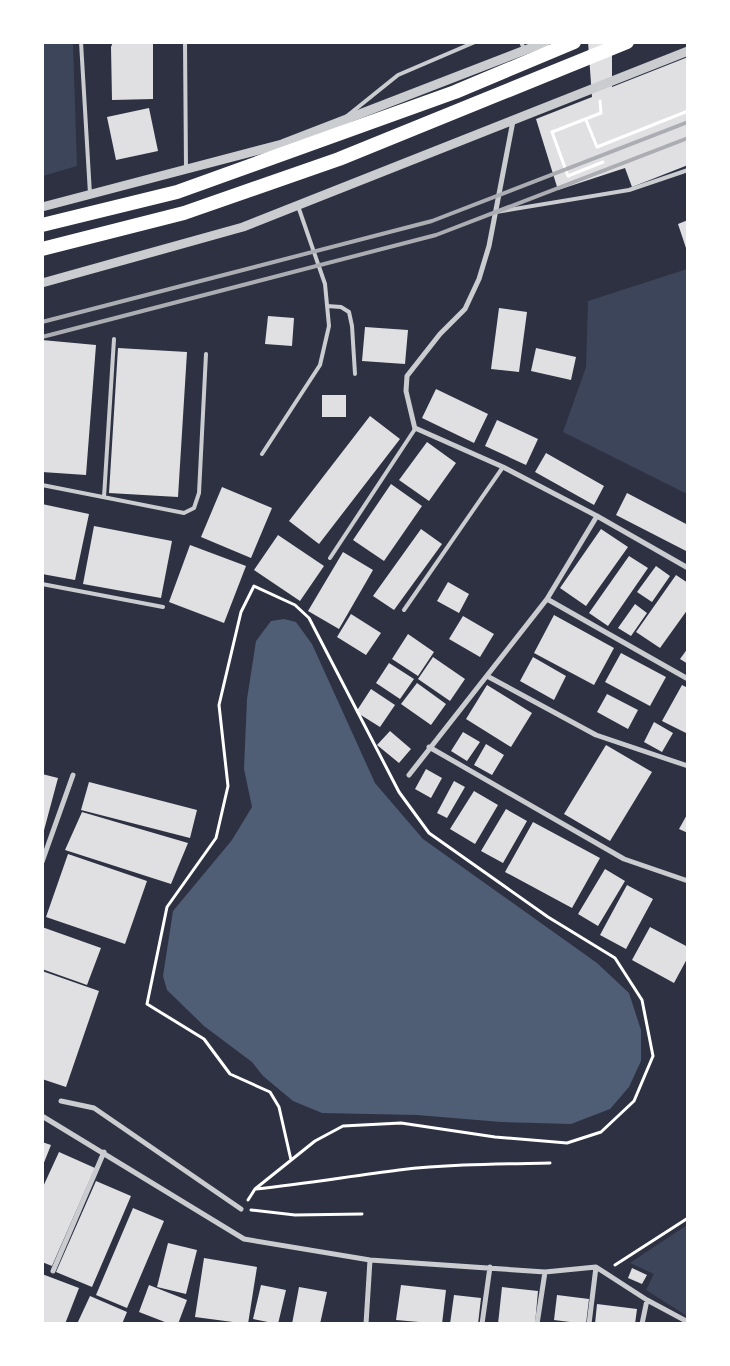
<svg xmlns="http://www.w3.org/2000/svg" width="730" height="1366" viewBox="0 0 730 1366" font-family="'PT Serif',serif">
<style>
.green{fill:#3c4559}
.water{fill:#4f5d75}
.building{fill:#e0e0e3}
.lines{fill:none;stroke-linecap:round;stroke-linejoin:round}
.path{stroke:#fff;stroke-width:3}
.service{stroke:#caccd0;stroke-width:4}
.minor{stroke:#caccd0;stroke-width:5}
.tertiary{stroke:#caccd0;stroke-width:9}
.trunk{stroke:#fff;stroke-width:14}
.rail{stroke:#abadb3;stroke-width:4}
</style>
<rect width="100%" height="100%" fill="#2d3142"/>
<path class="green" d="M43 42 73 43 77 166 43 176Z
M687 269H688L687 494 563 432 586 367 588 301Z
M687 1225V1316L646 1290 654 1274 630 1263Z"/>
<path class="water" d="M284 619 296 622 312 644 375 783 423 839 597 963 629 993 641 1030V1061L629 1087 610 1109 571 1124 501 1122 417 1115 322 1113 293 1101 263 1076 252 1062 204 1026 167 990 163 976 173 911 232 840 252 807 244 769 247 699 256 641 271 621Z"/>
<path class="building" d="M113 42H153V99L112 100 111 47Z
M588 42H612V87L688 57V165L632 187 625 168 558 190 536 119 592 97Z
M149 108 158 151 116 160 107 117Z
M688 220V250L687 251 678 224Z
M499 308 527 312 519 372 491 369Z
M268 316 294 318 292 346 265 344Z
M365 327 408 330 405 364 362 361Z
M42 340 96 345 86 475 42 472Z
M118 348 187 352 178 497 109 493Z
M536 348 576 357 571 380 531 371Z
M436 389 488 414 474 443 422 418Z
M322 395H346V417H322Z
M370 416 400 439 319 544 289 521Z
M497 420 538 439 526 465 485 446Z
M427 442 456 463 429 501 399 480Z
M546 453 604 486 594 505 535 472Z
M391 484 422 506 384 561 353 540Z
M222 487 272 508 251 558 201 537Z
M627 493 688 525V552L616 515Z
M42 504 89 514 75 580 42 574Z
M94 526 172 541 161 598 83 584Z
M421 529 442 544 394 610 373 596Z
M601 529 628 547 586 606 560 588Z
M278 535 324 566 300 601 254 570Z
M190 545 246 566 224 623 169 602Z
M343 552 373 570 339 629 308 611Z
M629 556 648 568 608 626 589 613Z
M656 566 670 576 652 602 637 592Z
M676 575 688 583V609L660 648 636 632Z
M448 582 469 594 459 613 437 601Z
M635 604 647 613 631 636 618 628Z
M351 614 381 633 366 655 337 637Z
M554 615 614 648 594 685 534 653Z
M463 616 494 634 480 657 449 639Z
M408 634 434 652 418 676 392 659Z
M688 648V664L680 659Z
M621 653 666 677 650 706 605 682Z
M433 657 465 679 450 701 418 679Z
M533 657 566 676 554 700 520 681Z
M389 663 414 679 400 699 376 683Z
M417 683 446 704 431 725 401 704Z
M487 685 532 713 511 747 466 719Z
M682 685 688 688V734L662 721Z
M371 689 395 705 380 727 356 712Z
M607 694 638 710 628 729 597 712Z
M654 722 673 733 662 752 644 742Z
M390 731 411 749 399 763 377 745Z
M463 732 480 742 467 761 451 751Z
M486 744 504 755 492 775 474 765Z
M606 745 652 772 610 841 564 814Z
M426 769 442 778 431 798 415 789Z
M42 774 58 778 43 834H42Z
M454 781 465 787 447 818 437 813Z
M89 782 197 810 190 838 81 810Z
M474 791 498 805 475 844 450 829Z
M506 809 527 821 503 863 481 851Z
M82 812 188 843 171 884 65 850Z
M688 813V833L679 829Z
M533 822 600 858 572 908 505 872Z
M68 854 147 881 125 944 46 917Z
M605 869 625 881 598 926 578 914Z
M627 885 653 899 626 949 600 935Z
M42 927 101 948 87 985 42 969Z
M650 927 688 947V957L674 983 632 960Z
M42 971 99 991 66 1087 42 1079Z
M42 1142 51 1145 43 1165H42Z
M59 1152 95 1168 52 1266 42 1262V1189Z
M96 1181 131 1196 92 1287 56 1272Z
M133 1208 164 1221 127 1308 96 1295Z
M168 1243 197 1250 186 1294 157 1287Z
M204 1258 257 1267 248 1324 195 1317Z
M632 1268 647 1275 642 1284 628 1278Z
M42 1274 79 1288 65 1324H42Z
M149 1285 187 1300 178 1324H170L139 1312Z
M261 1285 286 1290 278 1324 253 1319Z
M401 1285 446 1290 442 1324 396 1320Z
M299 1287 327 1292 320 1324H292Z
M502 1287 538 1291 535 1324H498Z
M454 1295 481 1298 478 1324H450Z
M557 1295 589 1299 586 1324 554 1320Z
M90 1296 127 1312 122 1324H77Z
M597 1304 637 1309 635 1324H595Z"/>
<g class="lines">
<path class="path" d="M600 101 601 113 552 132 568 176 603 162
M586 120 597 147 688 111
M256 1189C304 1184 351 1176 399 1170 449 1164 500 1164 550 1163
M248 1200 255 1189 315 1141 343 1126 401 1123 495 1137 567 1143 601 1132 634 1101 653 1056 642 1000 615 958 548 917 429 833 399 792 309 618 295 605 254 586 241 612 219 705 228 786 216 838 167 907 147 1004 204 1039 230 1074 270 1092 279 1107 291 1160
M251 1210 295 1215 362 1214
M615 1265 688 1218"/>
<path class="service" d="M81 42 90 194
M185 42 186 168
M521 42 525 51
M347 116 398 75 475 42
M496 212 629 190 688 170
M327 306 341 307 349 312 352 326 355 374
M262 454 320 365 329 326 325 284 298 206
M42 485 184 513 194 508 199 493 206 354
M104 497 114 339
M330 558 415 429
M42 584 163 607
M404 610 503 467"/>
<path class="minor" d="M415 428 503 467 597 516 688 568
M415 429 406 391 407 376 440 334 465 309 479 279 489 246 513 121
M547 599 688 679
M487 676 596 735 688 766
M429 747 624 859 688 881
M409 775 547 599 597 516
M42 862 73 775
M61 1101 94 1108 241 1209
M42 1116 244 1239 370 1260 545 1272 596 1267 647 1300 688 1322
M53 1271 104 1152
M366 1324 370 1260
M482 1324 490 1267
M537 1324 545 1272
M589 1324 596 1267
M642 1324 647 1300"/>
<path class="tertiary" d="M42 207 282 144 546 42
M42 283 243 227 688 51"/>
<path class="trunk" d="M42 225 177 192 455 92 574 42
M42 249 184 213 339 159 627 42"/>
<path class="rail" d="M42 322 432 221 688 122
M42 337 436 235 688 138"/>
</g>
<rect width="730" height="1366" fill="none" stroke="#ffffff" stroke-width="88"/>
</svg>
